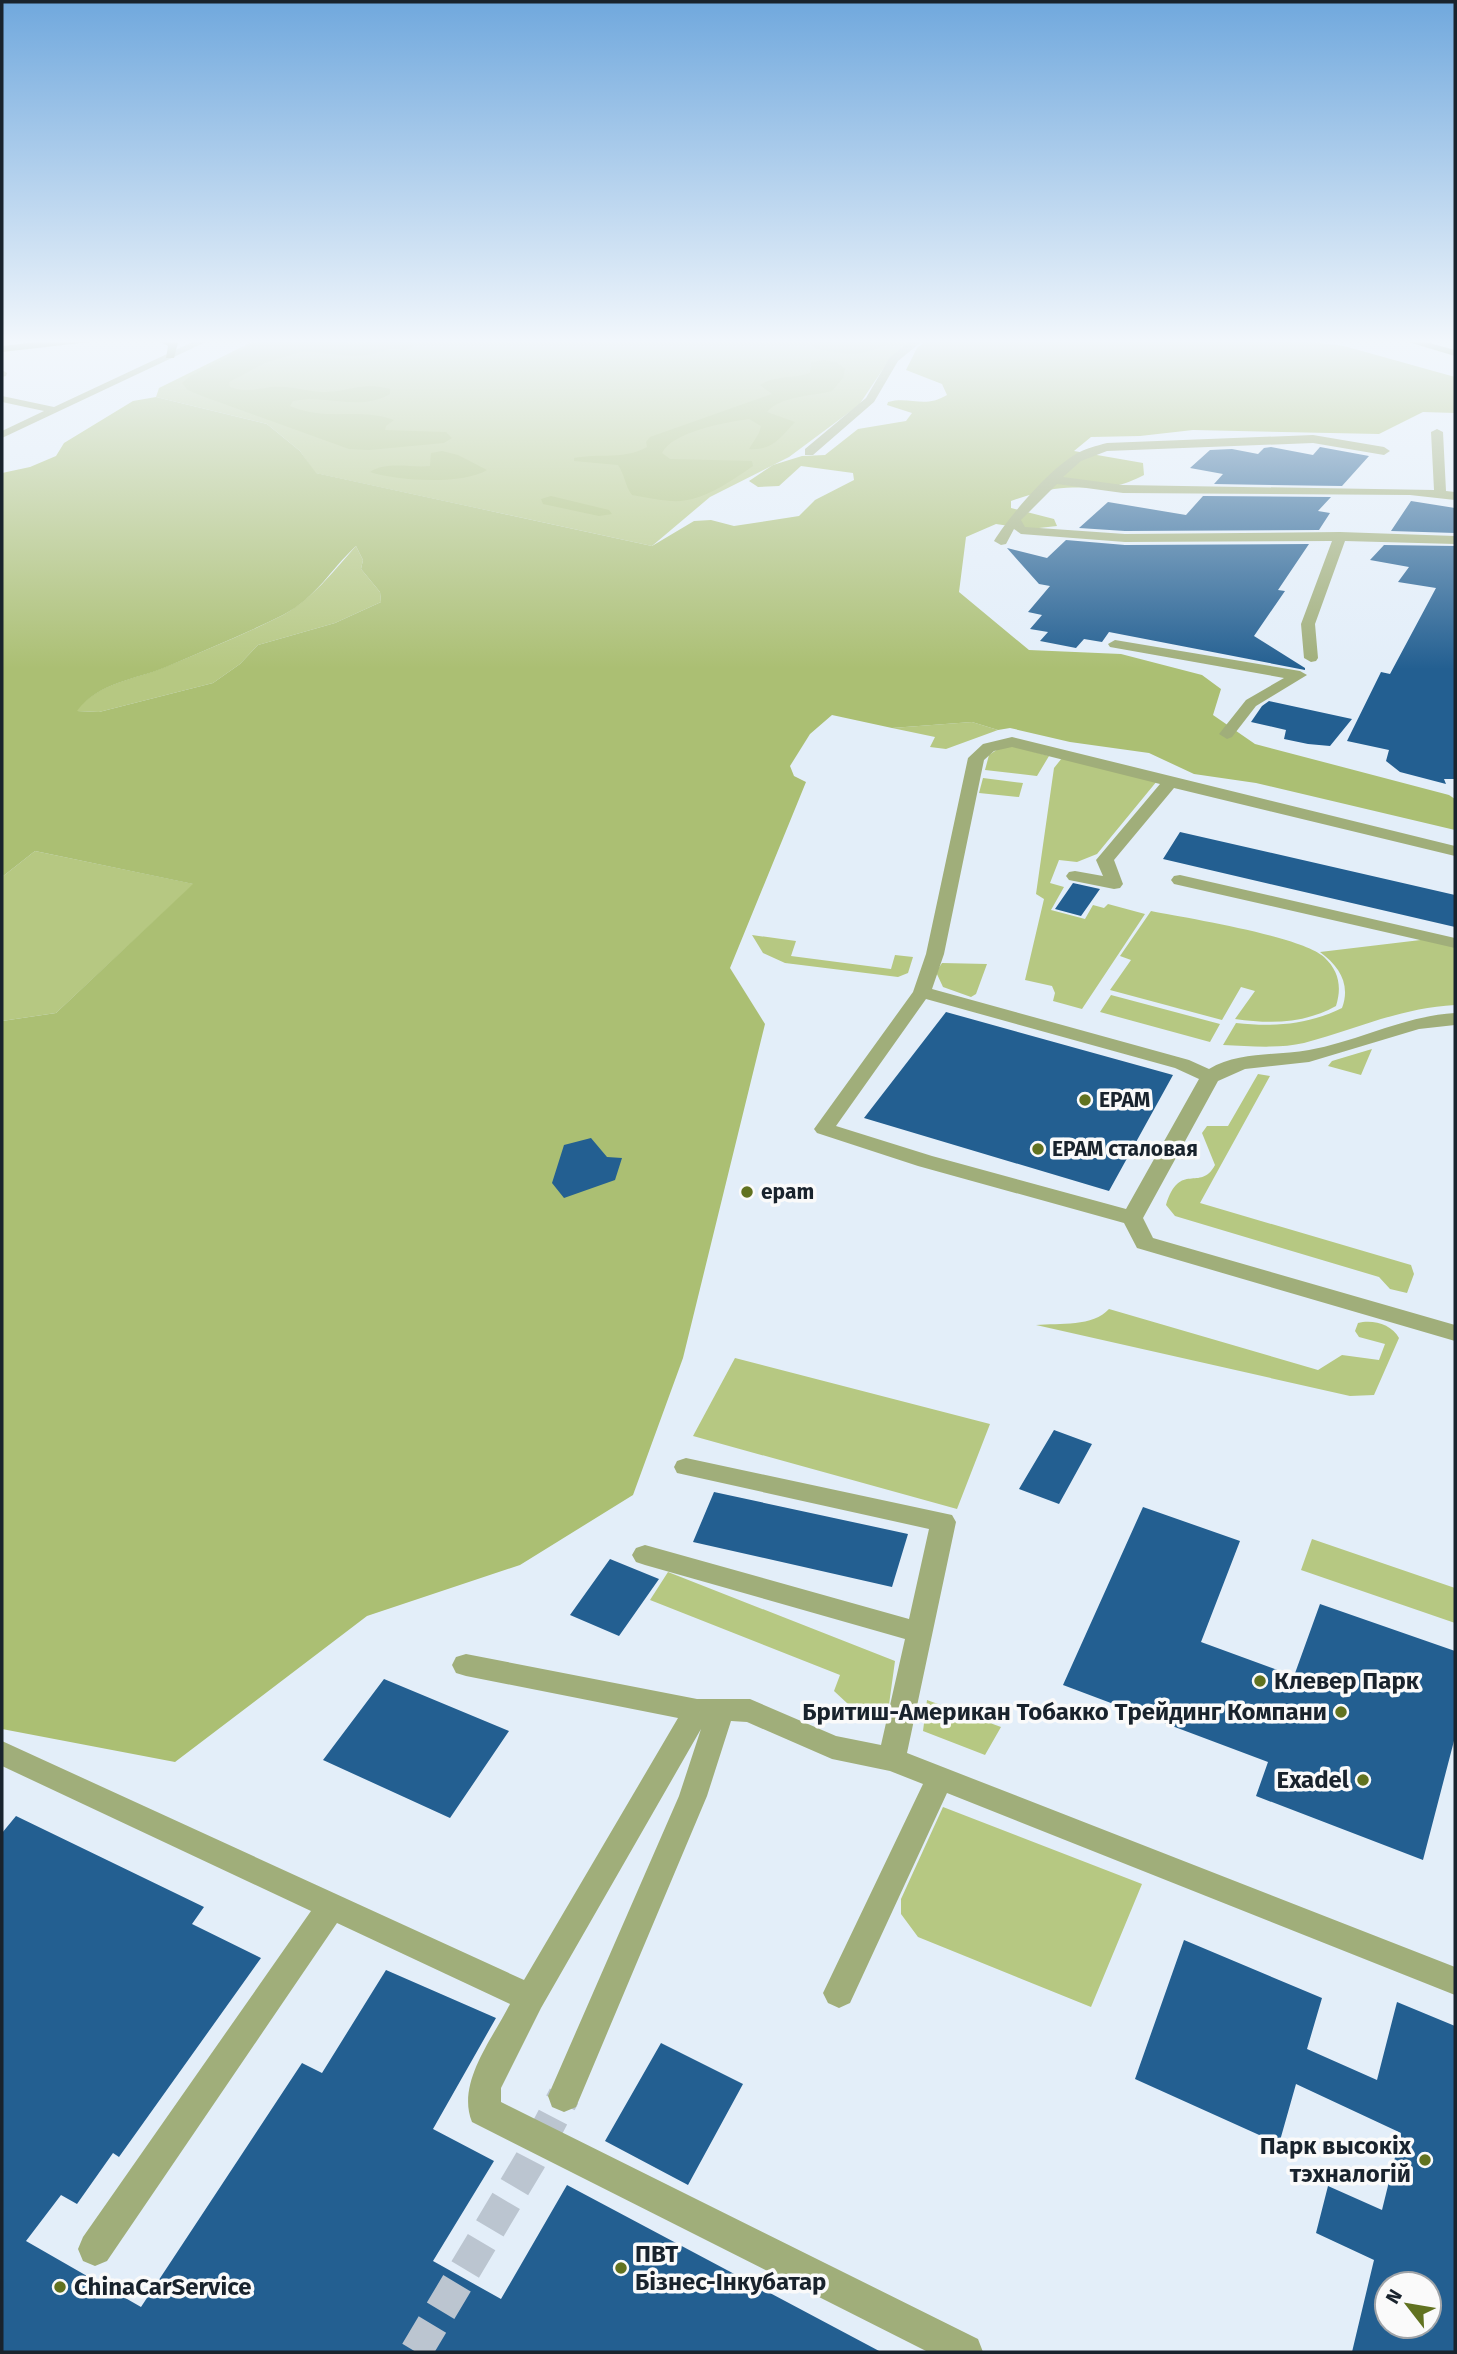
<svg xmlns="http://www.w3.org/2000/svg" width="1457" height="2354" viewBox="0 0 1457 2354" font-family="'Fira Sans',sans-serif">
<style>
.green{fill:#b6c882}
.forest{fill:#abbf73;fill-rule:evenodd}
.building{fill:#235f91;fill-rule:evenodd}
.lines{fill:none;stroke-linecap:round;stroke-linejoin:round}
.minor-tunnel{stroke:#bbc5d0;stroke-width:32;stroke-dasharray:32 16;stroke-linecap:butt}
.minor{fill:#a0ae7a;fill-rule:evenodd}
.major{fill:#637520;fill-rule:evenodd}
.poi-dot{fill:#617220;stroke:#fafafa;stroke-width:2.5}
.labels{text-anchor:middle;stroke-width:7;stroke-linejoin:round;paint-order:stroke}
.poi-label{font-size:21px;font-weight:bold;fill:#19232d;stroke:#fafafa;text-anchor:start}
.near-poi-label{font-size:24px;font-weight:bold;fill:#19232d;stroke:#fafafa;text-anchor:start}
</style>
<rect width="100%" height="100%" fill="#e3eef9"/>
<path class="green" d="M258 339H915L889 360 859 405 789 457 710 497 652 546 315 473 300 451 267 424 156 397 159 388Z
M356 546 363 560 361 569 380 592 381 602 335 623 258 645 240 664 213 683 99 712 76 711C99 682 134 680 165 667 204 651 245 634 283 615 313 598 333 572 356 546Z
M972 722 998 730 946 749 930 747 935 737 892 728Z
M1013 746 1049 756 1037 776 985 770 989 755 1001 747Z
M1062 758 1157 781 1097 854 1077 862 1059 860 1050 883 1064 887 1051 910 1085 919 1093 905 1104 908 1108 904 1145 914 1082 1009 1053 1001 1055 993 1052 986 1025 980 1044 899 1036 894 1054 768Z
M983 778 1023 783 1019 797 979 793Z
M35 851 194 884 56 1013 2 1021V877Z
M1151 911C1186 918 1301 936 1324 957 1339 971 1342 987 1336 1006 1303 1024 1271 1024 1235 1019L1255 991 1241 987 1222 1020 1110 990 1131 960 1120 956Z
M752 935 796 941 791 956 891 969 895 955 913 957 908 973 898 977 785 963 763 953Z
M1429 939 1455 947V1005C1400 1008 1356 1029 1304 1043 1278 1049 1249 1046 1223 1045L1236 1023C1274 1027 1307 1025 1342 1008 1351 984 1339 966 1320 952Z
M942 963 987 964 976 994 971 997 943 987 936 972Z
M1111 995 1220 1024 1210 1042 1100 1012Z
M1372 1049 1361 1075 1328 1066 1332 1061Z
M1258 1074 1270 1076 1200 1203 1411 1265 1414 1274 1407 1293 1390 1289 1379 1277 1175 1216 1166 1205C1180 1160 1200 1193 1215 1165L1202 1133 1207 1126H1228Z
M1109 1309 1318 1370 1342 1355 1379 1360 1385 1344 1359 1337 1355 1331 1358 1323C1372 1319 1392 1324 1399 1338L1374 1395 1350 1396 1036 1325C1060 1323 1093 1327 1109 1309Z
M735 1358 990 1424 957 1509 693 1436Z
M1312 1539 1455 1588V1623L1301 1570Z
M668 1572 895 1661 887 1719 848 1704 834 1691 840 1675 650 1600Z
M927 1700 1001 1727 985 1755 923 1731Z
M943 1807 1142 1884 1091 2007 918 1937 901 1914V1899Z"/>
<path class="forest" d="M273 339H350L346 345 360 346 373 339H419L412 347 405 350 391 349 367 355 352 356 303 351 265 363 229 382 230 387C246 393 256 389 272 387 290 385 309 392 326 392 353 391 362 382 390 389V394C359 412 327 394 293 401L290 406C326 422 358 407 394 420L386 426 385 430 446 432 452 438 444 443 369 450 349 449 202 396 188 390 182 383 190 376 253 344Z
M821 339H894C866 358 848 355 816 349L813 345Z
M929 339H1286L1344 346 1455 377V413L1423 412 1379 434 1193 430 1140 436 1091 437 1074 451 1143 463 1144 475C1106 495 1091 484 1054 489 1039 492 1025 496 1011 501V508L1054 519 1057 526 1030 529 996 524 966 537 959 592 1029 650 1121 654 1202 675 1221 689 1213 715 1255 744 1449 795 1455 799V830L1256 783 1194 774 1149 753 1070 742 1010 728 998 730 972 722 892 728 832 715 810 734 790 766 794 776 806 782 730 968 765 1024 683 1358 633 1495 520 1565 367 1616 175 1762 2 1729V1021L56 1013 193 884 35 851 2 877V473L30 467 56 456 64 443 133 401 156 397 267 424 300 451 316 473 652 546 694 521 711 520 734 526 799 516 815 500 854 480 853 473 801 466 779 486 758 487 749 481 773 465 802 456 825 455 858 429 906 421 912 413 887 405 888 402C911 396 924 409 947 395L942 384 906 370 917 348ZM356 546 363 560 361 569 380 592 381 602 335 623 258 645 240 664 213 683 99 712 77 711C99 682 135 680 166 667 205 650 245 634 283 615 317 597 329 571 356 546Z
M824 360 836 362 845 369 843 378 832 391C813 396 780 396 767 412L795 422C780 438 772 451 749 449L759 433 761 426 749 419C726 422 672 432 662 453L670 459 752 461 753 466C729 482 702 503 671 501 658 500 645 497 632 495 625 486 625 475 618 465L574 461V458C600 453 624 460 647 447L646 442 650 437 772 394 760 385C775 375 793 379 810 373L811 362Z
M442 451 458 455 487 470C463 485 397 481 370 472 387 461 410 468 430 466L431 453Z
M551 496 609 510 612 514 599 516 543 504 541 499Z"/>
<path class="building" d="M1271 447 1313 455 1320 447 1369 456 1342 486 1214 484 1223 474 1190 468 1210 450 1232 449 1258 454 1264 448Z
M1203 496 1331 497 1318 511 1330 513 1319 530 1125 531 1079 528 1108 502 1186 515Z
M1411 501 1455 508V533L1391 531Z
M1066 540 1125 545 1309 544 1278 590 1285 591 1254 636 1305 668V670L1109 632 1102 642 1084 639 1076 648 1040 641 1048 632 1030 629 1042 615 1028 612 1050 586 1039 584 1007 548 1047 558Z
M1384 545 1455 546V779H1444L1446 784 1400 772 1386 761 1389 750 1347 741 1381 672 1390 674 1436 588 1398 582 1409 567 1370 560Z
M1269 701 1352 719 1330 746 1308 744 1284 739 1286 730 1251 722 1262 706Z
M1180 832 1455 895V927L1163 859Z
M1073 883 1100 889 1081 916 1055 909Z
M946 1012 1173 1075 1109 1191 864 1118Z
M591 1138 607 1157 622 1158 615 1180 564 1198 552 1183 564 1145Z
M1054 1430 1092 1444 1059 1504 1019 1489Z
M714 1492 908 1534 892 1587 693 1542Z
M1143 1507 1240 1541 1201 1642 1294 1676 1320 1604 1455 1651V1737L1423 1860 1256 1796 1268 1762 1063 1685Z
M610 1559 659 1579 619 1636 570 1615Z
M384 1679 509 1731 450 1818 323 1760Z
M16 1816 204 1907 192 1924 261 1958 119 2157 113 2153 77 2204 61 2195 26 2241 141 2307 302 2063 322 2073 386 1970 496 2018 433 2129 494 2161 433 2261 501 2299 567 2185 881 2352H2V1833Z
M1184 1940 1322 1998 1307 2049 1377 2080 1397 2002 1455 2026V2352H1352L1374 2260 1316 2233 1328 2186 1382 2210 1401 2133 1296 2084 1279 2144 1135 2079ZM1387 2284H1429V2326H1387Z
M661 2043 743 2084 688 2185 605 2141Z"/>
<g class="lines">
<path class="minor-tunnel" d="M416 2352 530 2161 564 2096"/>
<path class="minor" d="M199 339H212L2 438V431L44 411 2 402V396L54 407Z
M913 339H925L898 361 874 402 813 455H805V449L866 398 890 357Z
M2 370 7 373 6 376 2 377Z
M1437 429 1443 432 1446 491 1455 492V500L1410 495 1123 493 1057 484 1021 520 1025 527 1125 534 1340 532 1455 536V544L1345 541 1315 624 1318 658 1316 661 1311 662 1304 658 1301 624 1332 541 1125 542 1021 534 1014 529 1006 544 1001 545 994 541C1009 516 1051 468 1076 454 1086 448 1096 446 1107 443L1313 435 1384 447 1390 451 1384 455 1313 443 1107 451 1081 461 1063 477 1123 485 1434 490 1431 432Z
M1115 640 1300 671 1307 675 1256 706 1232 737 1227 739 1219 734 1246 700 1284 678 1110 647 1108 644Z
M1012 737 1455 846V856L1174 788 1114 860 1123 884 1120 888 1114 889 1069 880 1066 876 1069 872 1075 871 1103 876 1096 860 1160 784 1012 747 994 751 984 760 944 954 932 989 1189 1060 1209 1069C1239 1051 1276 1056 1309 1050 1359 1041 1404 1016 1455 1013V1025L1419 1029 1309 1062 1245 1069 1218 1081 1143 1218 1153 1238 1455 1325V1341L1137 1248 1124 1223 918 1166 817 1133 814 1129 913 992 926 954 968 758 983 744ZM926 999 1175 1068 1199 1079 1126 1209 932 1156 836 1126Z
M1180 875 1455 938V948L1174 884 1171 880 1174 876Z
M686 1458 952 1515 956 1522 907 1753 1455 1967V1995L947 1793 850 2003 839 2008 828 2003 823 1993 923 1784 890 1771 832 1759 747 1722 731 1721 707 1796 576 2107 564 2112 552 2107 548 2096 679 1796 701 1729 541 2008 501 2088V2102L978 2339 983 2352H928L472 2122C456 2083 493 2038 510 2004L337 1923 107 2261 95 2266 83 2261 78 2249 83 2237 311 1911 2 1766V1741L524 1980 678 1718 466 1676 456 1673 452 1665 456 1657 466 1654 697 1699H750L836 1736 881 1745 905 1639 645 1565 636 1562 632 1555 636 1548 645 1545 909 1619 929 1529 677 1473 674 1467 677 1461Z"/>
<path class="major" d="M62 339H95L90 342 2 352V346Z
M155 339H169L178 343 174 358H166L168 346Z
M1398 339H1415L1455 350V356Z"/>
</g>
<linearGradient id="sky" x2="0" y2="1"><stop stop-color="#70a8dd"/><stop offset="0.51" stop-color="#f2f7fc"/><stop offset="1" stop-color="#f2f7fc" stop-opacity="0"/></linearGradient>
<rect width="1457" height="669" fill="url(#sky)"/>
<g class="poi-dot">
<circle cx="1085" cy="1100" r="7"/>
<circle cx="1038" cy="1149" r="7"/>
<circle cx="747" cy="1192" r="7"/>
<circle cx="1260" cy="1681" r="7"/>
<circle cx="1341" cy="1712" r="7"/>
<circle cx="1363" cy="1780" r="7"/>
<circle cx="1425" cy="2160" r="7"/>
<circle cx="621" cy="2268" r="7"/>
<circle cx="60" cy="2287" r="7"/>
</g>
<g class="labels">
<g class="poi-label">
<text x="1099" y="1107">EPAM</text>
<text x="1052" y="1156">EPAM сталовая</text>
<text x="761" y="1199">epam</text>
</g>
<g class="near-poi-label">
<text x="1274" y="1689">Клевер Парк</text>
<text x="1327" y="1720" text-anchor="end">Бритиш-Американ Тобакко Трейдинг Компани</text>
<text x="1349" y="1788" text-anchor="end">Exadel</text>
<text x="1411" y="2154" text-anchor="end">Парк высокіх<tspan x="1411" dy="28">тэхналогій</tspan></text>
<text x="635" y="2262">ПВТ<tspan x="635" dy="28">Бізнес-Інкубатар</tspan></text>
<text x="74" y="2295">ChinaCarService</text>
</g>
</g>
<rect width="1457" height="2354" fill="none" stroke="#19232d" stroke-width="7"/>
<g transform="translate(1408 2305) rotate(301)"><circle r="33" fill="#fafafa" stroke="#a0a4a8" stroke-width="2"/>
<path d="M0-5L12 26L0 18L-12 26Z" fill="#617220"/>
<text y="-10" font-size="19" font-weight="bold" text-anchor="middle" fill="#19232d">N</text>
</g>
</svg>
